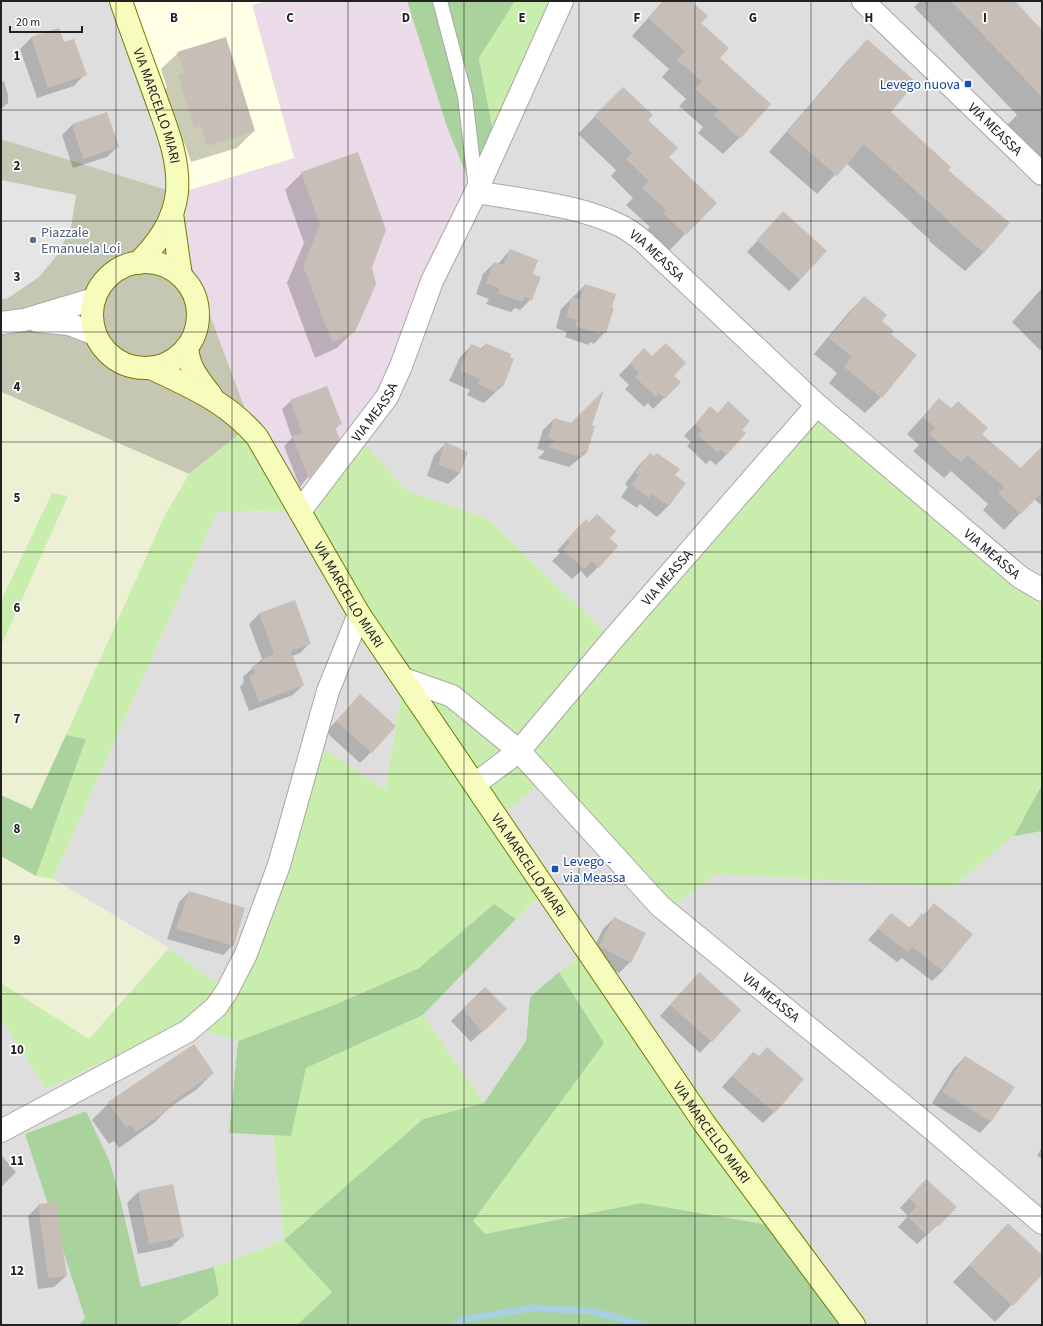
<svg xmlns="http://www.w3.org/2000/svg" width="1043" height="1326" viewBox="0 0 1043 1326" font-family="'Source Sans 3',sans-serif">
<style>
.residential{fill:#dfdede}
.industrial{fill:#ebdae7}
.education{fill:#feffe4}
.construction{fill:#c6c7b3}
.farmland{fill:#edf1d3}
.grass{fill:#c9edad}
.forest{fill:#a9d29c}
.parking{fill:#e5e5e5}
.shadow{fill:#0003}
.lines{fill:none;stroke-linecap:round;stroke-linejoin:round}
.stream{stroke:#a7d1e0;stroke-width:7}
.building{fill:#c7beb7}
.service-casing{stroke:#a8a8a8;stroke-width:16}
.minor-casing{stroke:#a8a8a8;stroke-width:24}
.tertiary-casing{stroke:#a8a8a8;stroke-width:24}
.secondary-casing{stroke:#6c8001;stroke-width:24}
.service{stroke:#fff;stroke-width:14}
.minor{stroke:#fff;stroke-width:22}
.tertiary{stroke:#fff;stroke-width:22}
.secondary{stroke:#f5fcbc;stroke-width:22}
.grid{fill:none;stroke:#212121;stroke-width:1;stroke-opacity:0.55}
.transit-dot{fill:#1a4fb4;stroke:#fff;stroke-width:1.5}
.service-dot{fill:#5c6f8a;stroke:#fff;stroke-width:1.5}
.labels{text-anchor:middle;stroke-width:3.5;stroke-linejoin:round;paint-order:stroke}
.transit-label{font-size:14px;fill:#164399;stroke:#fff;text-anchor:end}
.street-label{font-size:14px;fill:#212121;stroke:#fff}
.service-label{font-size:14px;fill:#4e5e75;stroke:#fff;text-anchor:start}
.grid-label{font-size:13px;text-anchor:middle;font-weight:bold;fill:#212121;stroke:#fff;stroke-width:3.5;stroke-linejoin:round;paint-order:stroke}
</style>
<rect width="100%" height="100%" fill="#f2efe8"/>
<path class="residential" d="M1 1H113L177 193 1 139Z
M553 1H1042V589L613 639 486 518 407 491 356 435Z
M300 511 404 679 385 790 314 743 227 991 169 948 53 879 217 512Z
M545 779 674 906 717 874 953 887 1014 836 1042 831V1325H867L593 946 559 972 530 997 526 1041 484 1103 423 1015 516 919 551 888 500 817Z
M1 1018 46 1089 184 1024 238 1041 229 1133 273 1135 284 1240 214 1267 141 1288 121 1202 110 1162 86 1111 25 1134 85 1318 79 1325H1Z"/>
<path class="industrial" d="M267 1H407L447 127 473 191 385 394 300 511 251 425 172 213 177 193 294 158 252 4Z"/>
<path class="education" d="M113 1H267L252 5 294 158 183 192Z"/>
<path class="construction" d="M1 139 177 193 172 213 251 425 189 474 1 392Z"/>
<path class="farmland" d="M1 392 189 474 165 515 32 809 1 795V646L68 497 52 493 1 601Z
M1 856 36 876 53 879 169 948 89 1039 1 983Z"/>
<path class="grass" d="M515 1H553L494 137 479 58Z
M817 405 1042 589V783L1014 836 953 887 717 874 674 906 545 779 500 817 551 887 516 919 494 904 419 968 334 1005 238 1041 184 1024 46 1089 1 1018V983L89 1039 169 948 227 991 314 742 385 790 404 679 300 511 217 512 53 879 36 876 86 739 66 735 165 515 189 474 251 425 300 510 309 480 313 478 356 435 407 491 486 518 613 639Z
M52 493 68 496 1 646V601Z
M593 946 799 1230 641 1203 485 1234 473 1221 603 1043 559 972Z
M423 1015 484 1103 423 1119 284 1240 332 1292 297 1325H177L219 1295 214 1267 284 1240 273 1135H291L306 1068Z"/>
<path class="forest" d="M407 1H515L479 58 494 137 473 191 447 127Z
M66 735 86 739 36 876 1 856V795L32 809Z
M1042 784V831L1014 836Z
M494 904 516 919 423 1015 306 1068 291 1136 229 1133 238 1041 334 1005 419 968Z
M559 972 604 1043 473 1221 485 1234 641 1203 799 1230 867 1325H297L332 1292 284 1240 423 1119 484 1103 526 1041 530 997Z
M86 1111 110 1162 121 1202 141 1287 214 1267 219 1295 177 1325H79L85 1318 25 1134Z"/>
<path class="parking" d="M1 180 76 195 71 227 58 254 39 277 8 298 1 299Z"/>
<path class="shadow" d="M663 1H689L700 23 739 138 723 154 698 133 703 127 679 106 686 99 662 77 669 69 632 36Z
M920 1H1014L1042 31V168L1004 128 1017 115 914 7Z
M31 38 64 43 85 74 74 86 37 98 20 49Z
M867 41 890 112 947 170 984 252 965 271 929 241 930 240 846 163 817 194 769 152 848 60Z
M178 53 254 131 237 148 191 162 184 142 177 144 161 93 167 88 161 69Z
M4 81 8 95V103L1 109V82Z
M606 105 647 120 667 157 685 234 669 251 647 230 650 227 626 205 633 198 611 176 616 170 578 134Z
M106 113 117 147 107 157 73 168 62 135 72 125Z
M302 173 371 267 354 331 337 348 315 358 287 283 304 243 285 190Z
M772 224 800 280 789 291 747 252Z
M510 250 532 274 531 299 520 310 515 308 511 312 486 304 489 299 476 294 483 274 494 263 498 264Z
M585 285 605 332 594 344 590 342 588 345 565 337 567 332 556 328 561 309Z
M1042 288V348L1040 350 1012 322Z
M864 297 890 334 915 356 881 397 865 413 829 383 837 373 814 354 848 313Z
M486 344 502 386 484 403 467 395 470 390 449 381 460 357 471 346 480 349Z
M644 350 680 382 653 409 648 403 644 407 625 389 629 385 619 375Z
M939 399 1021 469 1042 457V506L1034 499 1004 530 983 510 988 504 951 471 944 478 913 451 919 445 907 434Z
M291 401 340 424 335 429 338 438 300 487 284 446 292 438 282 409Z
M728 402 741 430 727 454 716 465 710 460 706 464 687 446 691 442 684 436 710 408 717 414Z
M554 419 571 424 591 426 586 453 569 467 538 458 545 451 537 449 543 430Z
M445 444 460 473 448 484 427 476 434 455Z
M650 454 684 483 668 506 657 517 640 504 637 508 621 497 628 487 625 484 639 465Z
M575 531 608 538 598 567 587 578 581 571 572 579 552 561 560 553 557 551Z
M294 601 310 643 300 653 292 656 303 685 293 695 249 711 240 687 244 682 243 677 262 659 249 624 259 614Z
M349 707 371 752 360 763 326 732Z
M189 892 233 945 223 955 167 939 179 902Z
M934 905 943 971 932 981 902 958 897 962 868 940 891 914 909 928Z
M614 918 630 962 619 973 589 958 603 929Z
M688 985 740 1010 700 1053 660 1016Z
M485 988 494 1020 471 1042 451 1021Z
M753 1053 758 1057 774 1112 763 1123 722 1087Z
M965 1057 991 1121 980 1133 932 1103 954 1068Z
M213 1073 196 1090 170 1107 155 1122 119 1148 114 1141 109 1144 92 1120 109 1103Z
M1042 1147V1159L1037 1156Z
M1 1155 16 1172 1 1187Z
M172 1185 183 1236 171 1247 138 1254 127 1203 138 1192Z
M917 1190 938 1225 917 1244 898 1227 908 1216 900 1208Z
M39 1205 66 1276 54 1287 38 1289 28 1216Z
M992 1241 1042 1256V1273L995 1322 953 1282Z"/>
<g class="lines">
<path class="stream" d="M455 1325 465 1319 533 1308 591 1311 644 1325"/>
</g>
<path class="building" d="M663 1H691L708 16 701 23 729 48 720 58 771 104 740 139 714 115 719 110 695 89 702 81 677 60 685 51 648 18Z
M951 1H1015L1042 30V97Z
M59 28 64 42 74 39 87 75 48 88 31 37Z
M226 37 255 131 207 146 201 126 194 128 178 75 184 73 177 52Z
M867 39 916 82 891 112 951 167 948 170 1010 223 984 253 947 221 948 220 864 144 837 176 787 132Z
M623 87 653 115 648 120 678 148 669 157 717 203 686 235 663 213 666 210 642 188 649 181 626 159 632 153 594 116Z
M107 112 119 147 83 159 72 124Z
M358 152 386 230 372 267 376 284 355 332 332 342 303 266 320 225 301 172Z
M783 211 827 251 800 280 757 240Z
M510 249 538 260 533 274 541 277 532 300 524 297 523 302 497 293 499 288 486 283 494 262 504 265Z
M585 284 616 294 612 307 614 308 606 333 601 331 600 334 575 326 577 320 566 317 572 297 580 299Z
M864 296 887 315 882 321 894 331 891 334 917 355 882 398 844 367 852 357 829 338Z
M485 343 511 354 510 357 514 359 503 387 499 385 496 392 478 384 480 379 460 370 471 344 483 349Z
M666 343 686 363 674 376 681 382 665 399 659 393 656 397 635 377 639 373 630 363 644 348 652 356Z
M327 386 342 424 335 427 340 439 309 479 292 436 302 433 290 400Z
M604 390 592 425 595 426 587 453 582 452 581 457 548 447 555 440 548 438 554 418 571 423Z
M939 398 951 408 958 401 988 428 982 434 1021 468 1042 446V492L1021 514 998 493 1004 487 967 455 961 462 929 434 935 428 923 417Z
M728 401 750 421 742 430 746 433 727 455 721 450 718 453 698 435 702 430 695 424 710 406 718 413Z
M445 442 468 452 460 473 438 465Z
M650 453 654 456 657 453 680 469 675 475 686 483 669 506 652 494 649 498 631 485 639 475 635 473Z
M597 514 616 531 610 538 618 546 599 568 592 561 584 569 563 550 570 542 567 539 586 519 589 522Z
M295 600 311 644 291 651 304 685 259 702 249 676 255 674 252 666 262 662 261 659 274 654 259 613Z
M360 694 396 726 372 753 336 721Z
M189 891 245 908 234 946 176 929Z
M934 903 973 934 943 971 912 947 908 952 878 929 891 913 910 928 922 913 924 915Z
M614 917 646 933 631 963 599 946Z
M699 972 741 1010 712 1042 670 1005Z
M485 987 507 1009 483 1032 462 1009Z
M194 1044 214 1073 171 1103 173 1106 136 1132 131 1125 126 1128 108 1102Z
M767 1047 804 1079 775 1113 732 1076 753 1052 759 1056Z
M965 1056 1015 1087 991 1122 942 1092Z
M926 1179 957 1207 939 1226 937 1225 927 1235 907 1216 917 1206 909 1198Z
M173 1184 184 1237 149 1244 138 1191Z
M56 1202 67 1276 48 1278 38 1204Z
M1008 1223 1042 1255V1275L1013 1306 969 1265Z"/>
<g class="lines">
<g class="service-casing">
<path id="service" d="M440 1 465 96 476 189"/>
</g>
<g class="minor-casing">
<g id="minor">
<path id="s1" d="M863 1 1042 174"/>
<path id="s2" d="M476 192C522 200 579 205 621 226 629 230 637 236 644 242L817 405 1020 577 1042 590"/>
<path d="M37 321 69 324 95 334"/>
<path d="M1 323 24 320 94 299"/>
<path id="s3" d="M300 511 387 397 401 366 432 281 476 192 562 1"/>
<path id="s4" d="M475 784 519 751 613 639 817 405"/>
<path d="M1 1131 188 1031 216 1007 227 991 246 954 279 865 328 691 359 614"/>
</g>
</g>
<g class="tertiary-casing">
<g id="tertiary">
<path id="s5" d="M404 679 452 696 519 751 660 906 931 1128 1042 1223"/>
</g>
</g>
<g class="secondary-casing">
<g id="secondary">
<path id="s6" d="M121 1C131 31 142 60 153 90 164 122 180 157 177 192 174 221 158 243 138 263"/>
<path d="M172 214 181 276"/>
<circle cx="145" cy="315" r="53"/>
<path d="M187 347C189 369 198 378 211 395"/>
<path id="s7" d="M151 368C192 388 226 401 257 437L359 614 704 1123 854 1325"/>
</g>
</g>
<use href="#service" class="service"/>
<use href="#minor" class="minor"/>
<use href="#tertiary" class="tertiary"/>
<use href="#secondary" class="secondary"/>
</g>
<path class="grid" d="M116 1V1325M232 1V1325M348 1V1325M464 1V1325M579 1V1325M695 1V1325M811 1V1325M927 1V1325M1 110H1042M1 221H1042M1 332H1042M1 442H1042M1 552H1042M1 663H1042M1 774H1042M1 884H1042M1 994H1042M1 1105H1042M1 1216H1042"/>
<g class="transit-dot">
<rect x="964" y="80" width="8" height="8" rx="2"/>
<rect x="551" y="865" width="8" height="8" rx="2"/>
</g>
<circle class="service-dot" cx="33" cy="240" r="4"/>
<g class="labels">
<g class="transit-label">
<text x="960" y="89">Levego nuova</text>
<text x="563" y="866" text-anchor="start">Levego -<tspan x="563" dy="16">via Meassa</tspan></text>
</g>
<g class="street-label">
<text dy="5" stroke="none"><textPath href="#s6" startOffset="111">VIA MARCELLO MIARI</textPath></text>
<text dy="5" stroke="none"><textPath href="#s1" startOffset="184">VIA MEASSA</textPath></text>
<text dy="5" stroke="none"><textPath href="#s2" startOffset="196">VIA MEASSA</textPath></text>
<text dy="5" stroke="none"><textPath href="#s3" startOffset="124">VIA MEASSA</textPath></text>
<text dy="5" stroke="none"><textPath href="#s2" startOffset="645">VIA MEASSA</textPath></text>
<text dy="5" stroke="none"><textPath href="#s4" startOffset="283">VIA MEASSA</textPath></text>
<text dy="5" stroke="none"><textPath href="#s7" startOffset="310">VIA MARCELLO MIARI</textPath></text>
<text dy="5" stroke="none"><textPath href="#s7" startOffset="635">VIA MARCELLO MIARI</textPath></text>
<text dy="5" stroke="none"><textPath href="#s5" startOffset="491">VIA MEASSA</textPath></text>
<text dy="5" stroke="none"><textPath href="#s7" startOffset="959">VIA MARCELLO MIARI</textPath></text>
</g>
<g class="service-label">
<text x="41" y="237">Piazzale<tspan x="41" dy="16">Emanuela Loi</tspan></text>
</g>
</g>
<g class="grid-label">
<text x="174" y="22">B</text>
<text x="290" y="22">C</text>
<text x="406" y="22">D</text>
<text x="522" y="22">E</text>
<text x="637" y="22">F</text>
<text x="753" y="22">G</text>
<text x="869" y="22">H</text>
<text x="985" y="22">I</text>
<text x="17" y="60">1</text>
<text x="17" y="170">2</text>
<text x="17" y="281">3</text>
<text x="17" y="391">4</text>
<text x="17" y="502">5</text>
<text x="17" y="612">6</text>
<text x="17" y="723">7</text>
<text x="17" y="833">8</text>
<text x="17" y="944">9</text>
<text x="17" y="1054">10</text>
<text x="17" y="1165">11</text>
<text x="17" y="1275">12</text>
</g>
<rect width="1043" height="1326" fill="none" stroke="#212121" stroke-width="4"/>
<path d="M10 26v6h72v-6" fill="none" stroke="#212121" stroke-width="2"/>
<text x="16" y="26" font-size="12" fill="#212121" stroke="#ffffff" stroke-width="3" paint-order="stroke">20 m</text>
</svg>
